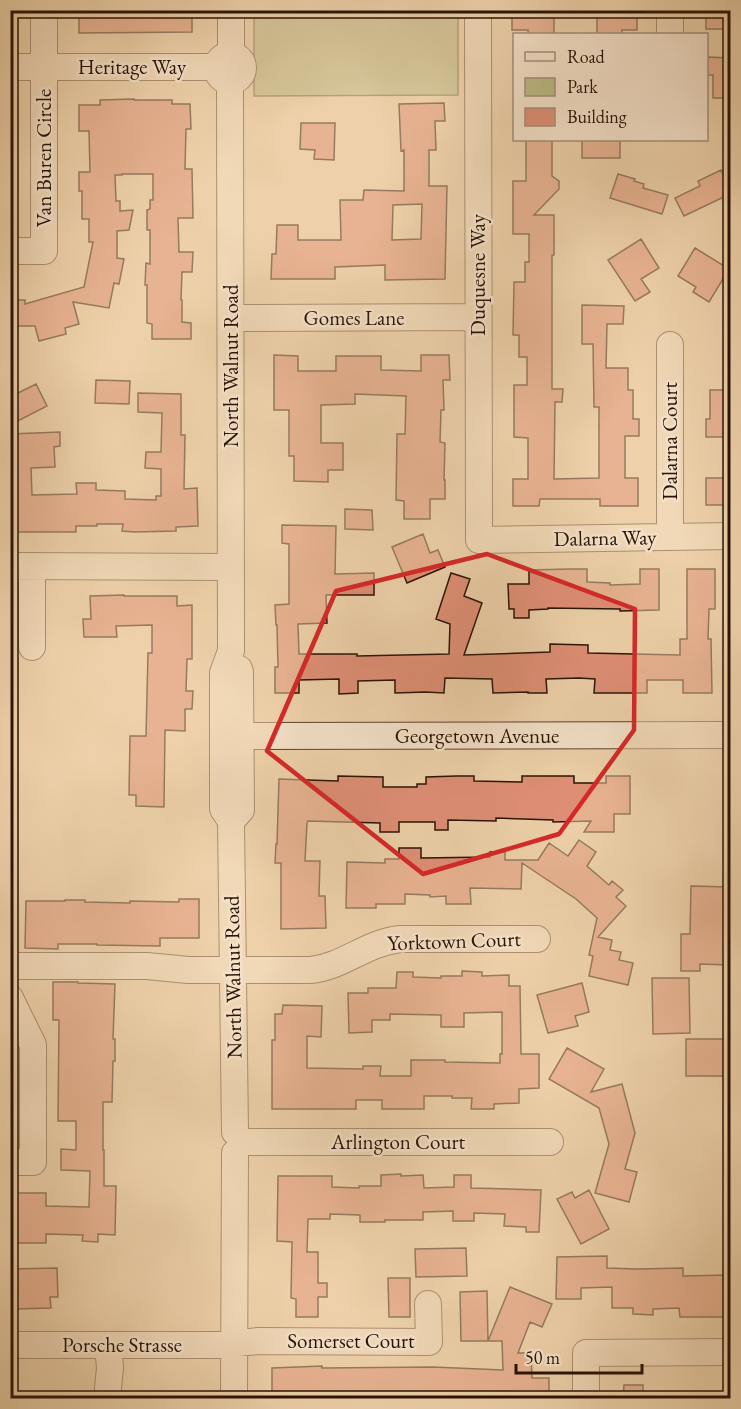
<svg xmlns="http://www.w3.org/2000/svg" width="741" height="1409" viewBox="0 0 741 1409" font-family="'EB Garamond',serif">
<style>
.green{fill:#babb87;stroke:#726746;stroke-width:1.5}
.building{fill:#df8f76;stroke:#2a1305;stroke-width:1.5;fill-rule:evenodd}
.lines{fill:none;stroke-linecap:round;stroke-linejoin:round}
.minor-casing{stroke:#5b422e;stroke-width:28}
.minor{stroke:#f4e1c8;stroke-width:26}
.marked{fill:none;stroke:#d62828;stroke-width:4.5;stroke-linejoin:round}
.labels{text-anchor:middle;stroke-width:5;stroke-linejoin:round;paint-order:stroke}
.street-label{font-size:21px;fill:#2a1305;stroke:#f4e1c8}
</style>
<rect width="100%" height="100%" fill="#eed1aa"/>
<filter id="stains"><feTurbulence type="fractalNoise" baseFrequency=".00333" numOctaves="4"/><feColorMatrix values="0 0 0 0 .2 0 0 0 0 .09 0 0 0 0 .02 0 0 0 .5 -.17"/></filter>
<radialGradient id="worn" r=".72"><stop offset=".6" stop-color="#630" stop-opacity="0"/><stop offset="1" stop-color="#630" stop-opacity=".3"/></radialGradient>
<path class="green" d="M254 11H458V95L254 96Z"/>
<path class="building" d="M79 10H192V32L79 33Z
M512 12H554V34H528V30H512Z
M597 12H637V30H622V34H597Z
M706 12H730V29H706Z
M707 57 730 58V98H713V75H707Z
M134 99V100H172V104H190L191 129H186L185 169H192L193 218H178L179 252H193L192 272H182L181 300H182V322L191 323V339H152V324L147 323V285H145L146 263 150 264V230H147V210L150 209V200H153V174H122V175H115L116 201H120V211L133 210 129 230 117 231V258L124 259 119 284 114 283 109 308 73 302 79 324 65 328 66 334 39 341 35 326H10V300H25V304L84 287 93 242H89V219H82V191H79V172H90L89 131H79V105H100V100Z
M444 103 445 121H435L436 150H429V186H447L445 279 385 280V265L335 267V279H271L272 254H276L277 225H298V240H341L340 200H363L364 190 404 191V150L401 151 399 104ZM422 204 421 239 392 240 393 205Z
M301 123H335L334 160 314 159 315 150 300 149Z
M526 140H552V176L559 181V189L534 215H554V255H552V389H563L562 402H555L554 479 599 478V407H594L593 344H582V305L624 306 623 324H607L606 368H628V390H633V419H639V436H625V478H638V506H600V499H540L539 506H513V479H528V438L514 437V385H527V357H519V335H513L514 282H525V262H529V234H513V181H526Z
M582 140H620V158H582Z
M721 170 730 190V194L684 216 675 198 700 186 698 181Z
M618 174 635 179 634 181 644 184 643 188 668 195 662 214 610 198Z
M641 239 659 268 641 279 650 292 635 301 608 260Z
M695 248 729 269 709 302 693 292 696 287 678 276Z
M274 355 298 356V371H336V356H381V370L421 371V355H449L450 380H443L444 410H441L440 442 445 443 444 480H445V499H430V519H404V501L396 500 397 434H405L406 396 355 394V404L321 405V443H343V470H328V482L294 481V456H289V410H274Z
M96 380 130 381 129 404 95 403Z
M36 384 47 406 10 425V397Z
M710 390H730V437H706V419H710Z
M138 393 181 394V435H185L184 489 197 488 198 526 176 527V531L134 532 122 531 123 524H97V526H76V532H10V434L60 432V446L54 447 55 467 31 468 32 495 77 494 76 483H96V490L125 491V499L156 500V496H161V469L145 468 146 452H161L162 413 138 412Z
M706 478H730V505H706Z
M345 509 372 510 373 530 345 529Z
M282 525 336 526 335 574 374 573V595H326L327 623 298 624 299 654H357V656L449 654 450 624 436 619 451 573 470 579 464 596 482 603 464 655 550 652V644L588 645V653L680 655V639H687V569H715V609H709L708 639H711L712 693H683V680H647V693H594L595 679 579 678 546 679 547 693H528V692L493 693 492 679 445 678 444 693 426 692 395 693V680L358 681V693L339 694V679L299 680V693H275V667H278L277 625H276L275 605 289 604V544L282 543Z
M423 534 430 553 438 550 445 567 407 583 392 547Z
M571 569H587V582L610 583V585L640 584V569H659V610L620 611V609L548 608V609L529 610V618H514V609H509L508 584H529V570Z
M124 595V596H177V606L192 605V659H187L186 691H193L192 709H185V731L165 730 164 807 136 806V795H129L130 736H146L148 653H152V625L116 626 117 637H84L83 619H91L90 596Z
M338 776 383 777V787H417V784H426V777L456 776H474V781L522 782V776H574V783H606V776H630V814H614V832H584L591 821 553 822V820L496 818V821L448 820V830H435V822H399V832H380V823L308 821 307 823 305 861H320L319 896H325L326 928 281 929V863H275L276 844H277L279 779 338 781Z
M579 840 596 852 587 866 609 885 612 881 623 890 616 897 626 906 598 937 612 940 610 950 621 952 619 960 633 963 628 985 589 976 593 956 589 955 597 918 576 899 522 863 521 889 470 888 471 904H446V896L430 897V895L405 894V904H376V908H346L347 862 385 863V859H399V848H421V858L490 857V852H505V860H538L549 843 568 856Z
M691 886 729 887 728 935H730V965L700 964V971H681V934H690Z
M179 899H199V938H160V946L97 945V944H58V949L25 948 26 901H65V900H85V902L130 903V901L179 902Z
M462 971 482 972V976L509 975V986H520L521 1054H539V1088L519 1089V1103L494 1104V1109H471L472 1098H452V1096H424V1109H382V1100H356V1109H272V1040H275V1014H282L283 1005 322 1006 321 1037 307 1036V1068L363 1069V1066H381L380 1076H411V1060H445V1062L500 1063V1054H502V1012L464 1013V1027H441V1015L390 1014V1020H372V1032L349 1033 348 993H368V988H396L397 972H413V977L441 978V976H462Z
M652 978H689L690 1033 653 1034Z
M53 982H78V983L115 984 113 1039H115V1061H113L112 1102H103V1150H104V1186H116L115 1235 98 1234V1242L82 1241 83 1235 46 1234V1243H10V1193H46V1206L89 1207 90 1171 61 1170V1149L76 1150V1121H58L59 1020H53Z
M582 983 589 1012 575 1016 578 1026 548 1033 537 995Z
M686 1039H730V1076H686Z
M567 1048 604 1069 591 1092 622 1084 635 1133 625 1169 637 1172 629 1202 595 1193 609 1144 599 1108 549 1079Z
M401 1174V1176L423 1175 424 1188 454 1187V1175H471V1188L541 1190 539 1232H526V1227L504 1226 505 1214 474 1213V1221H453V1211L423 1212V1220H385V1222H360V1215L330 1214V1219H308L307 1252H318V1283H327V1297H318V1317H296V1299L291 1298 292 1242 277 1241 278 1176H332V1187L359 1188V1186H381V1175Z
M589 1190 609 1229 581 1244 557 1199 572 1192 575 1198Z
M466 1248 467 1276 416 1277 415 1249Z
M607 1256V1268L637 1269 683 1268V1276L730 1275V1305H728L729 1317H680L679 1308 653 1309V1315L633 1314V1308H612V1287L581 1288V1299H556L557 1257Z
M57 1268 58 1297H50L51 1308 15 1309V1298H10V1269Z
M388 1278H410V1317H389Z
M510 1287 552 1304 542 1327 530 1322 518 1353H531L532 1378H549V1396L488 1398 429 1396 384 1397V1395L272 1397V1368L322 1366V1368L433 1367 503 1370 502 1341H488Z
M487 1291 488 1341H461L460 1292Z
M624 1385H643V1398H623Z"/>
<g class="lines">
<g class="minor-casing">
<path id="minor" d="M231 10V55
M478 10 479 540 730 536
M670 34V10
M217 68a13 13 0 1 1 26 0a13 13 0 1 1-26 0Z
M10 67H217
M230 81 231 651 223 673V809L231 821 235 1132
M10 251H44V10
M231 318 478 317
M670 537V345
M10 566 231 567
M32 647V566
M223 736 730 735
M231 821 241 810 240 672 239 669
M10 966H147L188 970H311C345 966 365 943 400 939H537
M10 998 33 1045V1162H10
M245 1142H550
M10 1345H218L258 1341 429 1342 428 1304
M107 1398 110 1368 108 1345
M234 1398 235 1153
M586 1398V1353L730 1352"/>
</g>
<use href="#minor" class="minor"/>
</g>
<path d="M0 0H741V1409H0ZM487 554 635 609 634 730 559 834 423 874 267 751 336 591Z" fill="#eed1aa" fill-opacity=".55" fill-rule="evenodd"/>
<path class="marked" d="M487 554 635 609 634 730 559 834 423 874 267 751 336 591Z"/>
<g class="labels">
<g class="street-label">
<text x="132" y="74">Heritage Way</text>
<text transform="translate(44 158) rotate(-90)" y="7">Van Buren Circle</text>
<text transform="translate(478 275) rotate(-90)" y="7">Duquesne Way</text>
<text x="354" y="325">Gomes Lane</text>
<text transform="translate(231 366) rotate(-90)" y="7">North Walnut Road</text>
<text transform="translate(670 441) rotate(-90)" y="7">Dalarna Court</text>
<text transform="translate(605 538) rotate(-1)" y="7">Dalarna Way</text>
<text x="477" y="743">Georgetown Avenue</text>
<text transform="translate(454 941) rotate(-2)" y="7">Yorktown Court</text>
<text transform="translate(233 977) rotate(-91)" y="7">North Walnut Road</text>
<text x="398" y="1149">Arlington Court</text>
<text x="351" y="1348">Somerset Court</text>
<text x="122" y="1352">Porsche Strasse</text>
</g>
</g>
<rect width="741" height="1409" fill="none" stroke="#eed1aa" stroke-width="36"/>
<rect x="12" y="12" width="717" height="1385" fill="none" stroke="#2a1305" stroke-width="3"/>
<rect x="18" y="18" width="705" height="1373" fill="none" stroke="#2a1305" stroke-width="1.5"/>
<rect x="513" y="33" width="195" height="108" fill="#f4e1c8" stroke="#a38f7a" stroke-width="1.5"/>
<rect x="525" y="52" width="30" height="9" fill="#f4e1c8" stroke="#a38f7a" stroke-width="1.5"/>
<text x="567" y="63" font-size="18" fill="#2a1305">Road</text>
<rect x="525" y="78" width="30" height="18" fill="#babb87" stroke="#a38f7a" stroke-width="1.5"/>
<text x="567" y="93" font-size="18" fill="#2a1305">Park</text>
<rect x="525" y="108" width="30" height="18" fill="#df8f76" stroke="#a38f7a" stroke-width="1.5"/>
<text x="567" y="123" font-size="18" fill="#2a1305">Building</text>
<path d="M516 1364v9h126v-9" fill="none" stroke="#2a1305" stroke-width="3"/>
<text x="525" y="1364" font-size="18" fill="#2a1305" stroke="#f4e1c8" stroke-width="4.5" paint-order="stroke">50 m</text>
<rect width="100%" height="100%" filter="url(#stains)"/>
<rect width="100%" height="100%" fill="url(#worn)"/>
</svg>
